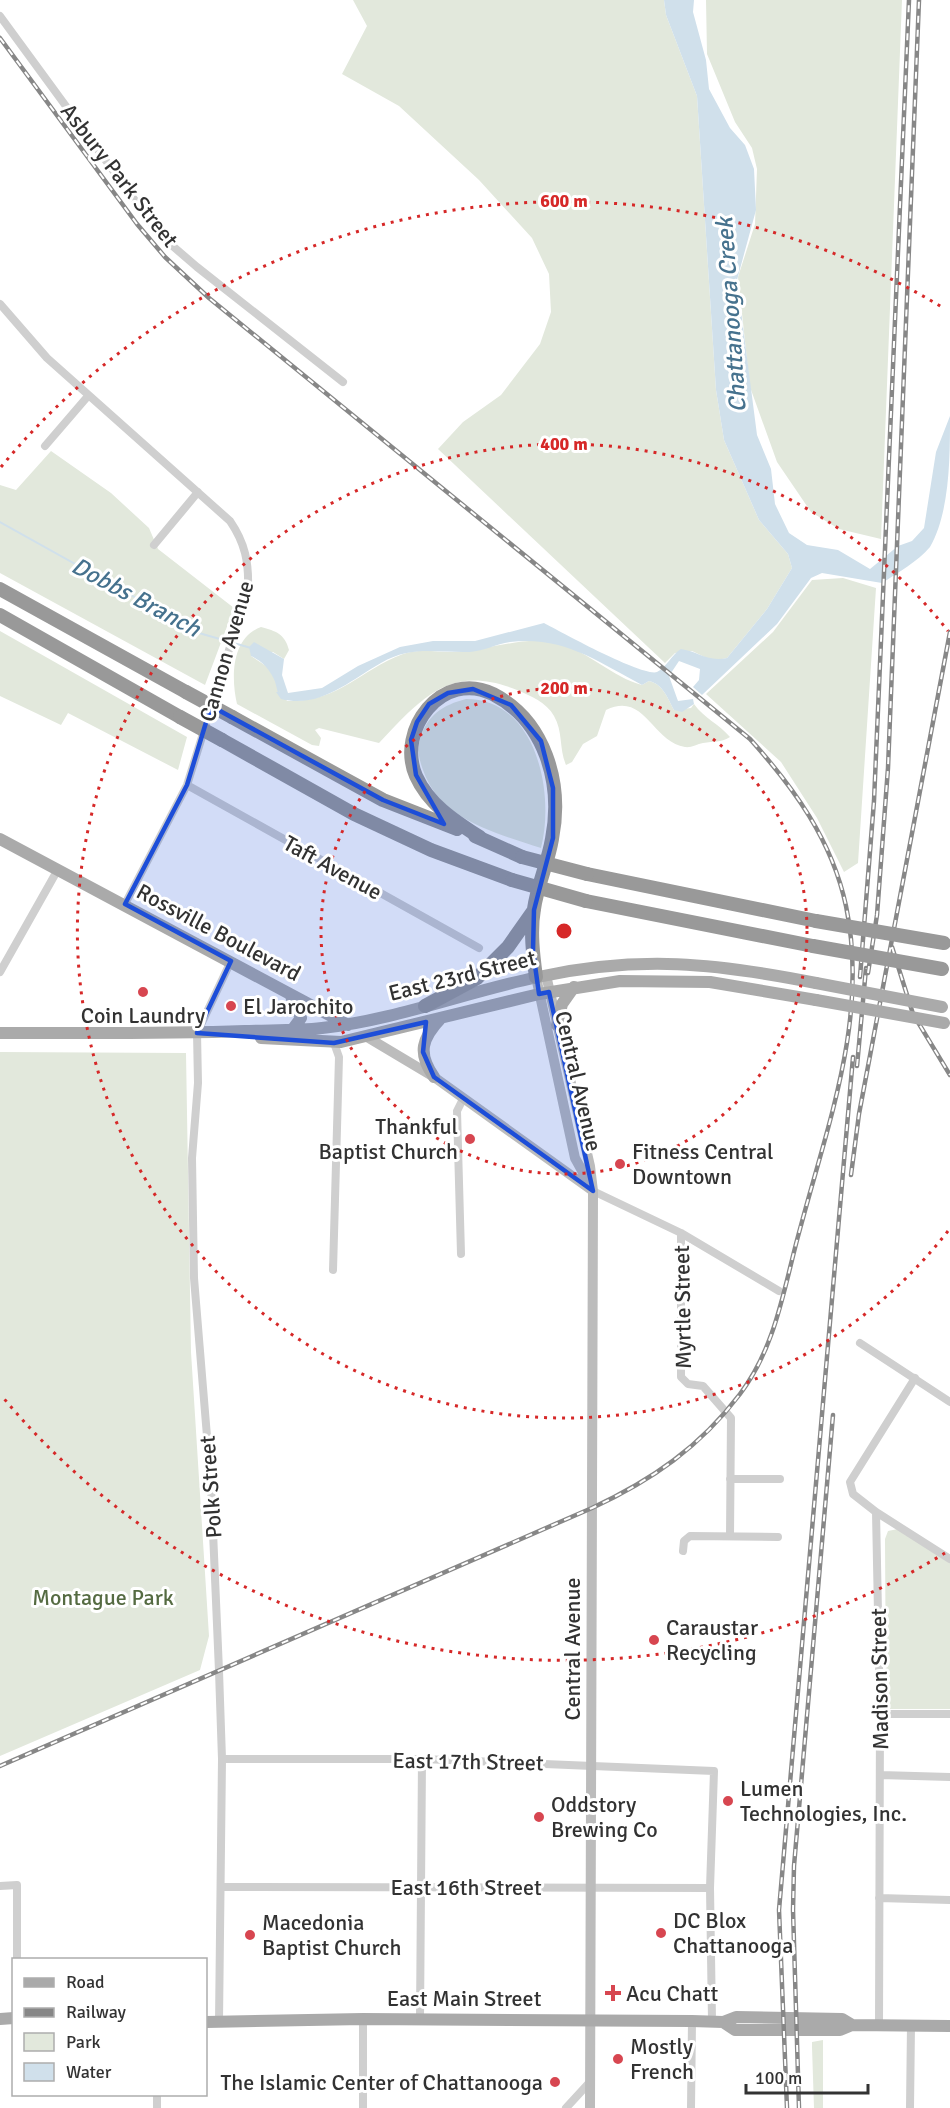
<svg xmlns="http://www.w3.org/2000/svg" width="950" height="2108" viewBox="0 0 950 2108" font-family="Signika,sans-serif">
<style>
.green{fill:#e2e8dc}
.water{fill:#d0e0eb}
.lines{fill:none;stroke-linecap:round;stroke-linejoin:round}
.stream{stroke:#d0e0eb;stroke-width:2}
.minor{stroke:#cfcfcf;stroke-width:8}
.secondary{stroke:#bcbcbc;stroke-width:10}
.primary{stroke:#aaa;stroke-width:12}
.motorway{stroke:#999;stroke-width:14}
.rail-casing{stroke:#878787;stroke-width:4.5}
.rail{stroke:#fff;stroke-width:2;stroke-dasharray:7;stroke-linecap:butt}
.primary-bridge{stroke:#aaa;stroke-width:12}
.motorway-bridge{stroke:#999;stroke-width:14}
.marked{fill:#1d4ed8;fill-opacity:0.2;stroke:#1d4ed8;stroke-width:4.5;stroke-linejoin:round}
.ring{fill:none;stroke:#d62828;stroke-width:3;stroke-dasharray:3 6}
.poi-dot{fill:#d74650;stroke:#fff;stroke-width:2}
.labels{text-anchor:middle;stroke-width:6;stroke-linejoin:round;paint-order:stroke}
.street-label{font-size:22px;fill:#323232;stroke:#fff}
.poi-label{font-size:22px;fill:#323232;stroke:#fff;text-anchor:start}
.park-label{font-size:22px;fill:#556b42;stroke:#fff}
.water-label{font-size:24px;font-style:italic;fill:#46728e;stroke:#fff}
.centre{fill:#d62828;stroke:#fff;stroke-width:3}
.ring-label{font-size:18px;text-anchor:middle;font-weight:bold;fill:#d62828;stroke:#fff;stroke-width:6;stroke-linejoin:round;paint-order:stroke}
</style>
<rect width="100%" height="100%" fill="#fff"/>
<path class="green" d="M353 0H664L666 15 697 96 716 390 724 440 759 520 788 554 792 568 767 609 727 658 713 661 692 651 675 653 665 663 438 449 463 422 501 395 540 344 551 312 549 274 532 238 479 180 399 106 342 74 367 26Z
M706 0H902L881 539 839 529 811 512 777 462 750 387 738 277 755 224 757 169 752 148 735 122 707 54Z
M51 451 111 493 149 528 158 549 234 608 205 685 0 573V485L16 490Z
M843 578 876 588 858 863 844 872 817 818 781 762 706 694 773 632 812 580Z
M261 627C276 631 285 634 289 650L284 659 273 652 251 656 269 668 287 701C340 702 358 671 403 654 420 648 435 652 452 652 489 651 525 634 561 644 589 652 612 677 642 685L649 681C663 684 668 699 674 710L691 708 694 704C704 718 719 724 730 737 720 743 714 741 703 743 697 744 691 748 685 747 652 742 645 691 606 710L597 736 583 744 572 762 566 765C559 749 563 731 554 716 546 702 531 696 517 690 450 663 422 698 379 743L319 728 315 730 321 738 319 746 312 745 237 704C231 678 231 638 261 627Z
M0 631 187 737 178 770 68 713 61 725 0 696Z
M466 699C537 699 555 794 541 848 496 833 440 820 423 770 419 759 417 750 420 739 427 715 443 705 466 699Z
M0 1052 186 1053 191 1352 209 1636 200 1670 0 1756Z
M898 1529 950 1563V1709H886L885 1539 888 1531Z
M823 2040V2108H814L812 2047V2042Z"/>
<path class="water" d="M664 0H694L693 12 706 60 709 89 730 128 745 145 754 169 756 210 737 280 757 435 771 469 775 504 789 533 807 545 838 550 870 569 898 546 912 541 924 528 936 452 950 416C950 457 950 512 930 547 917 562 899 572 882 583L822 573 811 578 777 624 702 695 693 687 699 680 700 669 679 661 669 676 678 701 693 699 694 704 682 712 674 710C668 699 663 684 649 681L642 685C596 661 564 636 510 642 496 644 484 651 470 652 436 653 412 645 381 663 349 681 320 709 281 699L276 692H280C272 675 269 665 251 656L249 647 254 642 284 659 282 675 288 693 322 688 358 666 400 647 433 641H475L544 623C561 632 643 677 657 672 666 668 672 654 681 649 700 652 707 662 727 658L767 609 792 568 788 554 759 520 724 440 716 390 697 96 666 15Z"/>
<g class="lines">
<path class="stream" d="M0 522 199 633 251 648
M274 673 279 693"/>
<path class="minor" d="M0 16 161 236 197 267 343 382
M0 304 47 358 230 521C245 543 249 562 248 589L187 785 125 904
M45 446 88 396
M154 545 198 492
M187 785 479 948
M0 972 57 871
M593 1191 681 1233 779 1291
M681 1233V1377L688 1384 703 1386 731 1418 730 1536
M461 1254 457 1111 463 1099
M333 1270 339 1057 334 1043
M860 1343 950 1402
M915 1378 850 1482 853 1494 876 1512 950 1559
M730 1479H780
M876 1512 880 1714 879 2025
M683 1551 684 1541 690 1536 778 1537
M880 1714H950
M222 1759H422L714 1771 710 1888 712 2021
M880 1775 950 1777
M0 1886 17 1885V1960
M221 1887 710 1888
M879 1898 950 1900
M363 2019V2108
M420 2019 422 1759
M219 2022 222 1759 219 1671 211 1485 194 1278 192 1158 198 1083 197 1033 231 961
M157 2108V2094
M566 2108 589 2083
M691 2108 692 2021
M910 2108 911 2025"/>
<path class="secondary" d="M546 975 590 1166 593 1191 590 2108
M536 977 575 1158 590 1185
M367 1037 434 1077 593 1191"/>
<path class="primary" d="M0 839 348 1025
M290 994 301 1018 292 1030
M557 1025 562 1004 574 987
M0 1033C82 1033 163 1034 245 1031 270 1030 296 1031 322 1028 395 1020 466 992 538 977 640 955 715 963 816 983
M261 1038 341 1042 539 994 620 981 710 982 816 1000
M434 1077C417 1053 422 1038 441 1018
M0 2019 14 2018
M206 2022 363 2019 692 2021 723 2022 735 2030H840L852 2025
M723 2022 736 2017 842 2019 852 2025 950 2026"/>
<path class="motorway" d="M0 589 186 692
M0 615 180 717
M232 717 383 800 457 829
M222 740 354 814 431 850 512 880
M475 836 522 857
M481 838C455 821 429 805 416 776 396 730 442 669 493 694 545 721 563 783 552 839 548 863 537 886 534 909 530 931 533 955 536 977
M587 874 816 921
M586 901 813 946
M425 1006 477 978 508 947 534 910"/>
<g class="rail-casing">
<path id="rail" d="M0 38 137 224 165 257 209 298 750 739C794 788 832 840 846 906 869 1017 828 1123 800 1229 784 1286 777 1345 740 1394 700 1447 652 1480 592 1508L0 1766
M892 947 913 1014 950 1075
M868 973 877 915 888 768 919 0
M860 977 874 801 909 0
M857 1066 866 968
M851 1175 859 1114 950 632
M787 2108 779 1910 853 1057
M799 2108 793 1910 794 1866 833 1415"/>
</g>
<use href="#rail" class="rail"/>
<path class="primary-bridge" d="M816 983 942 1007
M816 1000 944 1023"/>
<path class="motorway-bridge" d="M186 692 232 717
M180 717 222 740
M522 857 587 874
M512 880 586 901
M816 921 944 943
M813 946 942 969"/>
</g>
<path class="marked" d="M473 689 511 705 541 741 553 788V838L534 910 533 951 539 994 549 992 593 1191 434 1077 423 1052 426 1022 334 1043 197 1033 231 961 125 904 187 785 211 706 383 800 444 824 416 775 411 740 417 722 429 704 448 693Z"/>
<g class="ring">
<circle cx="564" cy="931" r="243"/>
<path d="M948 1231A487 487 0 1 1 948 631"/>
<path d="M945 1553A730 730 0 0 1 1 1395M1 467A730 730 0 0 1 945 309"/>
</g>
<g class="poi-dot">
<circle cx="143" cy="992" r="6"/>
<circle cx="231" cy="1006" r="6"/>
<circle cx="470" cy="1139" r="6"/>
<circle cx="620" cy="1164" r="6"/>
<circle cx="654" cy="1640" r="6"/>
<circle cx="728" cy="1801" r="6"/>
<circle cx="539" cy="1817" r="6"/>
<circle cx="661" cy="1933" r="6"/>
<circle cx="250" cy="1935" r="6"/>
<path d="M610 1984h6v6h6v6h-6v6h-6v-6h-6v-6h6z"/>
<circle cx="618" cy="2059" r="6"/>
<circle cx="555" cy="2082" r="6"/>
</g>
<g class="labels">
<g class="street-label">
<text transform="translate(120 175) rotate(52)" y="8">Asbury Park Street</text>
<text transform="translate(226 651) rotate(-74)" y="8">Cannon Avenue</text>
<text transform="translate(333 867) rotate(29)" y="8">Taft Avenue</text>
<text transform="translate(219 932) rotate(28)" y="8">Rossville Boulevard</text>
<text transform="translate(462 975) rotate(-14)" y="8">East 23rd Street</text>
<text transform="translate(579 1081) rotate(77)" y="8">Central Avenue</text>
<text transform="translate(682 1307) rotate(-91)" y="8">Myrtle Street</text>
<text transform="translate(210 1487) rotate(-94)" y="8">Polk Street</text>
<text transform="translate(572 1649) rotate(-90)" y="8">Central Avenue</text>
<text transform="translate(879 1679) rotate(-91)" y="8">Madison Street</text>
<text transform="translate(468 1761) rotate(1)" y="8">East 17th Street</text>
<text x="466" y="1895">East 16th Street</text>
<text x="464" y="2006">East Main Street</text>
</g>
<g class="poi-label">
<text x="243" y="1014">El Jarochito</text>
<text x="143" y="1023" text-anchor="middle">Coin Laundry</text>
<text x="458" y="1134" text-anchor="end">Thankful<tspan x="458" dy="25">Baptist Church</tspan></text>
<text x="632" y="1159">Fitness Central<tspan x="632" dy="25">Downtown</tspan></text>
<text x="666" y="1635">Caraustar<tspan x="666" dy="25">Recycling</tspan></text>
<text x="740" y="1796">Lumen<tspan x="740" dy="25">Technologies, Inc.</tspan></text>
<text x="551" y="1812">Oddstory<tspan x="551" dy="25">Brewing Co</tspan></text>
<text x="673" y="1928">DC Blox<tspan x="673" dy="25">Chattanooga</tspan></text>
<text x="262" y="1930">Macedonia<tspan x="262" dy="25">Baptist Church</tspan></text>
<text x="626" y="2001">Acu Chatt</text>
<text x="630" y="2054">Mostly<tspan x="630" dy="25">French</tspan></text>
<text x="543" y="2090" text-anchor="end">The Islamic Center of Chattanooga</text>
</g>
<g class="park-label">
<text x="103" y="1605">Montague Park</text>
</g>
<g class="water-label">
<text transform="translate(731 315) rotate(-94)" y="8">Chattanooga Creek</text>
<text transform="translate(136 597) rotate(28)" y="8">Dobbs Branch</text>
</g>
</g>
<circle cx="564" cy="931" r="9" class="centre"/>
<g class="ring-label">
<text x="564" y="207">600 m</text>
<text x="564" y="450">400 m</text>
<text x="564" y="694">200 m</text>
</g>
<rect x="12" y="1958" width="195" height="138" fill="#ffffff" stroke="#adadad" stroke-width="1.5"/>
<rect x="24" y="1978" width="30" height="9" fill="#aaaaaa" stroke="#adadad" stroke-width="1.5"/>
<text x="66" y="1988" font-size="18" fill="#323232">Road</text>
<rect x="24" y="2008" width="30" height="9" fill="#878787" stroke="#adadad" stroke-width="1.5"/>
<text x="66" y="2018" font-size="18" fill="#323232">Railway</text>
<rect x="24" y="2033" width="30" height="18" fill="#e2e8dc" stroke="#adadad" stroke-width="1.5"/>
<text x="66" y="2048" font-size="18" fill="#323232">Park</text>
<rect x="24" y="2063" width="30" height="18" fill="#d0e0eb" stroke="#adadad" stroke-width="1.5"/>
<text x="66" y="2078" font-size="18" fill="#323232">Water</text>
<path d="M746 2084v9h122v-9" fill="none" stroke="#323232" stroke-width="3"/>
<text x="755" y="2084" font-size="18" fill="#323232" stroke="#ffffff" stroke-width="4.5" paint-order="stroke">100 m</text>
</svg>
